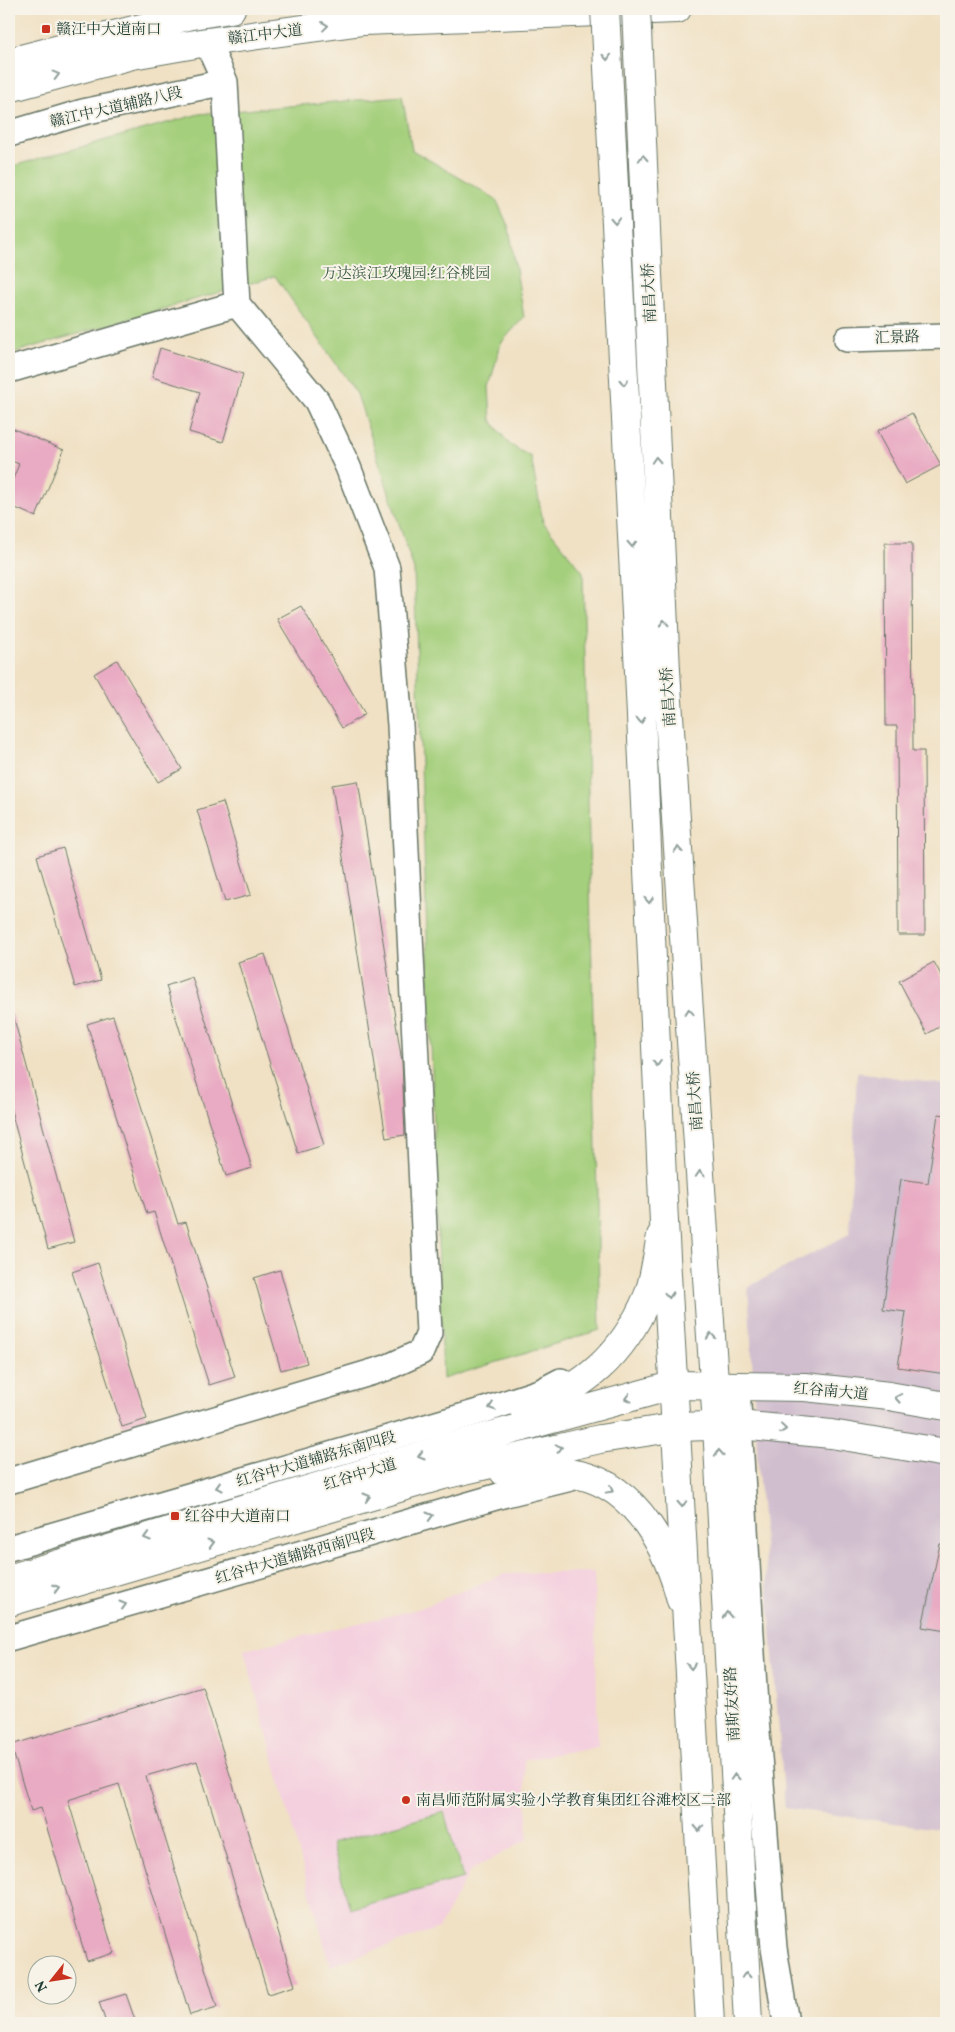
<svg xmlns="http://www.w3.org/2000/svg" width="955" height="2032" viewBox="0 0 955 2032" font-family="Vollkorn,'Noto Serif SC',serif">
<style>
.built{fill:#f4cfde}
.industrial{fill:#d0bdce}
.green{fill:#a4cf7b;stroke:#628658}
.building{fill:#e9abc3}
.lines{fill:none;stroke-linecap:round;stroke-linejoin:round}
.minor-casing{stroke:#687666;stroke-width:28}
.major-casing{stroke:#687666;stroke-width:30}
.highway-casing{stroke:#687666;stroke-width:30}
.minor{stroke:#fff;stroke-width:25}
.major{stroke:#fff;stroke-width:28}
.highway{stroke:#fff;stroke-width:28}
.highway-bridge-casing{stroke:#687666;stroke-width:30;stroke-linecap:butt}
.highway-bridge{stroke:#fff;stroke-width:28}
.oneway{stroke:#8f9e9a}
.poi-dot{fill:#c8321e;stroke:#f7f3e8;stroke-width:2}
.labels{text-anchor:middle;stroke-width:4;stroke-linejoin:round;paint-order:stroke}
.poi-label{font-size:15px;fill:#1f3d34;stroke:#f7f3e8;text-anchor:start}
.street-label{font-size:15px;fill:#1f3d34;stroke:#f7f3e8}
.park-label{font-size:15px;fill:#3a5a42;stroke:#f7f3e8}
</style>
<rect width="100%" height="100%" fill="#f7f3e8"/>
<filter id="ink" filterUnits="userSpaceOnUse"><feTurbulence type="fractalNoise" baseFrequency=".02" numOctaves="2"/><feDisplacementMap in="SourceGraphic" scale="10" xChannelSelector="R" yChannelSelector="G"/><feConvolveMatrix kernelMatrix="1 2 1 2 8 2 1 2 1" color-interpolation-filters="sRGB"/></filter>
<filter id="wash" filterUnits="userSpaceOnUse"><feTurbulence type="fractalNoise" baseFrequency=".0096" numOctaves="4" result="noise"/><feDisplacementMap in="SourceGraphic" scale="20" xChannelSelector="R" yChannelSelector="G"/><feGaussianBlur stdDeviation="1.12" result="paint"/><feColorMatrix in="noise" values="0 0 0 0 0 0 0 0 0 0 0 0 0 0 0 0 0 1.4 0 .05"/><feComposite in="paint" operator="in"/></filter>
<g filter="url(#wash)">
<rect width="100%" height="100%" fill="#f0e1c4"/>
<path class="built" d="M594 1572 598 1746 524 1760 528 1839 470 1871 439 1928 330 1966 244 1650 418 1609 504 1574Z"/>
<path class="industrial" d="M857 1072 946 1085V1830L785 1808 758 1467 748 1287 849 1234Z"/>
<path class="green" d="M402 96 412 150 496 199 509 228 524 317 501 343 489 387 491 420 509 444 531 457 543 522 583 572 600 1330 443 1379 414 570 357 394 275 276 9 354V167L199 114Z
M444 1812 463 1878 350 1909 332 1843Z"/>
<g id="blocks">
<path class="building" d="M160 348 243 374 223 442 189 432 200 392 152 377Z
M912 413 941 465 905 484 877 432Z
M9 427 64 450 36 517 9 505V489L19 464 9 460Z
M885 543H912L913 751H924L925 935H898L897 726H886Z
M301 606 365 714 342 728 277 619Z
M117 660 182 769 158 782 94 674Z
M358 781 402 1062 405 1135 386 1138 332 785Z
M223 802 251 895 225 902 197 810Z
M63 848 101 980 75 987 37 856Z
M265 954 324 1145 298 1153 238 962Z
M934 962 946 984V1023L927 1034 899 981Z
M192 977 252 1168 226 1176 166 986Z
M9 1015H13L74 1242 48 1249 9 1103Z
M113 1016 178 1224 186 1222 235 1377 209 1385 154 1212 147 1214 87 1024Z
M938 1114 946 1115V1374L898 1367 906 1312 883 1309 901 1179 928 1183Z
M98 1263 147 1419 122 1427 72 1272Z
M280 1270 307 1363 281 1370 254 1278Z
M940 1544H946V1631L922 1627Z
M203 1687 295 1986 268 1994 197 1761 146 1776 217 2007 190 2015 119 1784 68 1800 114 1953 87 1961 41 1808 31 1811 11 1745Z
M126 1994 136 2023H106L99 2002Z"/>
</g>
</g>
<g filter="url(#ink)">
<use href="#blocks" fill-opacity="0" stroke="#687666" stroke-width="1"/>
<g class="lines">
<g class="minor-casing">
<path id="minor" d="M9 134 83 112 225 82
M847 339 946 336
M9 370 237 304
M737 1386 755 1706 774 1948 786 2023
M9 1481 386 1368 421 1352 429 1333 400 725 387 568 348 467 317 401 237 304 225 82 207 42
M9 1548 485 1410 542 1391 561 1381
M9 1638 506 1494 571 1478"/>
</g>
<g class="major-casing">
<path id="major" d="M9 62 192 15 231 9
M9 88 132 55 207 42 363 21 677 9
M525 1413C584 1386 622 1358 648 1296 655 1278 657 1255 661 1236
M504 1472C528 1471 556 1470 580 1475 637 1488 668 1549 681 1600
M9 1579 447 1448 675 1385 805 1387 889 1396 946 1406
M9 1602 443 1475 600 1439 678 1427 739 1425 831 1434 946 1453"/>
</g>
<g class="highway-casing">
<path id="highway" d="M666 671 717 1425 748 2023
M639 672 664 1222 710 2023"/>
</g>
<use href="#minor" class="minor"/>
<use href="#major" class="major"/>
<use href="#highway" class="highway"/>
<g class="highway-bridge-casing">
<path id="highway-bridge" d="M605 9 639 672
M636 9 666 671"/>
</g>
<use href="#highway-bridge" class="highway-bridge"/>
</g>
<defs><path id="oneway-chevron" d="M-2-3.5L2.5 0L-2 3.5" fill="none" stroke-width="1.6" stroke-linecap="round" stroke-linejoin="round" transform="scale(1.25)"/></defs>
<g class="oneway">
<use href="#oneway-chevron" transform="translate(325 26) rotate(-7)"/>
<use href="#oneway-chevron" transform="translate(607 57) rotate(87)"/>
<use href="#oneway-chevron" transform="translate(56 75) rotate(-15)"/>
<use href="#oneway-chevron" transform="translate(643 158) rotate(-93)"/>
<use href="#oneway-chevron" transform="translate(615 220) rotate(87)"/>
<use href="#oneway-chevron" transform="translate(624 382) rotate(87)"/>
<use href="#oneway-chevron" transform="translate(656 460) rotate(-93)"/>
<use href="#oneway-chevron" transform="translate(632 544) rotate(87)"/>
<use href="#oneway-chevron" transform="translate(664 623) rotate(-93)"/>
<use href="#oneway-chevron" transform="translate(641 720) rotate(87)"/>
<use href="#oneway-chevron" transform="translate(678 850) rotate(-94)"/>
<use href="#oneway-chevron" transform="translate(649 900) rotate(87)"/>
<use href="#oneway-chevron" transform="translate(689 1012) rotate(-94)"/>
<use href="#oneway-chevron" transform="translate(657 1063) rotate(87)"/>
<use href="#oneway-chevron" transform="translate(700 1174) rotate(-94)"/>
<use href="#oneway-chevron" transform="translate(669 1295) rotate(86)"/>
<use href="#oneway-chevron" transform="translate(711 1336) rotate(-94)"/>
<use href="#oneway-chevron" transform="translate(628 1398) rotate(165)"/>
<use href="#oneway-chevron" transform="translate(898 1398) rotate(-170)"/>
<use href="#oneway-chevron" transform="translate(492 1407) rotate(162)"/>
<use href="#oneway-chevron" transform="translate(783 1429) rotate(6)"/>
<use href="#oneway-chevron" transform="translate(559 1448) rotate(-13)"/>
<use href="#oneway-chevron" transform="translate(719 1453) rotate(-93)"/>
<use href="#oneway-chevron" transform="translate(421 1456) rotate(163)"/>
<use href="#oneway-chevron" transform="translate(219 1487) rotate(164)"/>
<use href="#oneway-chevron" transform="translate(610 1490) rotate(29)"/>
<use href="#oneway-chevron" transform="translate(367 1497) rotate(-16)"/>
<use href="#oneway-chevron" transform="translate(682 1504) rotate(87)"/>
<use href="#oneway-chevron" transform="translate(430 1516) rotate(-16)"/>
<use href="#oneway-chevron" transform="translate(147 1537) rotate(163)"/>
<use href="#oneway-chevron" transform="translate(211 1543) rotate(-16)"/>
<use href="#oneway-chevron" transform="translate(56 1588) rotate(-16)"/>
<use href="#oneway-chevron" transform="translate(123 1605) rotate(-16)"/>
<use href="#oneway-chevron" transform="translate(727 1615) rotate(-93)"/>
<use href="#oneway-chevron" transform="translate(691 1666) rotate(87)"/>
<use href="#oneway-chevron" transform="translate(735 1777) rotate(-93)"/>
<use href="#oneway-chevron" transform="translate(699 1828) rotate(87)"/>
<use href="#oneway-chevron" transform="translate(746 1975) rotate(-93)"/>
</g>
</g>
<g class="poi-dot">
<rect x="41" y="24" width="10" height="10" rx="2.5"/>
<rect x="170" y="1511" width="10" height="10" rx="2.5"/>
<circle cx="406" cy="1800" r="5"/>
</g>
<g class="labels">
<g class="poi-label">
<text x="56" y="34">赣江中大道南口</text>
<text x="185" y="1521">红谷中大道南口</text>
<text x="416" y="1805">南昌师范附属实验小学教育集团红谷滩校区二部</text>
</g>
<g class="street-label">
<text transform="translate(265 34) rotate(-7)" y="5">赣江中大道</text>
<text transform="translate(116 107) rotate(-13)" y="5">赣江中大道辅路八段</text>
<text transform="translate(649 293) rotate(-93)" y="5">南昌大桥</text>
<text transform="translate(897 337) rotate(-2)" y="5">汇景路</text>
<text transform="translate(668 697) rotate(-94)" y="5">南昌大桥</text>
<text transform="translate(695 1101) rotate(-94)" y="5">南昌大桥</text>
<text transform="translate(831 1391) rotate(5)" y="5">红谷南大道</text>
<text transform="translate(316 1459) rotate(-16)" y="5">红谷中大道辅路东南四段</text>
<text transform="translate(360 1474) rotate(-17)" y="5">红谷中大道</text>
<text transform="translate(295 1556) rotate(-16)" y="5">红谷中大道辅路西南四段</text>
<text transform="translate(732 1704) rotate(-93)" y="5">南斯友好路</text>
</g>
<g class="park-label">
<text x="406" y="278">万达滨江玫瑰园·红谷桃园</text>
</g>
</g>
<rect width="955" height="2032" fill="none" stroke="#f7f3e8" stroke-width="30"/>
<g transform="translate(52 1980) rotate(240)"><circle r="24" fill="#f7f3e8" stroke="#a1aaa0"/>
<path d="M0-4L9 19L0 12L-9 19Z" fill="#c8321e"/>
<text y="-8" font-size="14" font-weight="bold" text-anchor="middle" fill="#1f3d34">N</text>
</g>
</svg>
